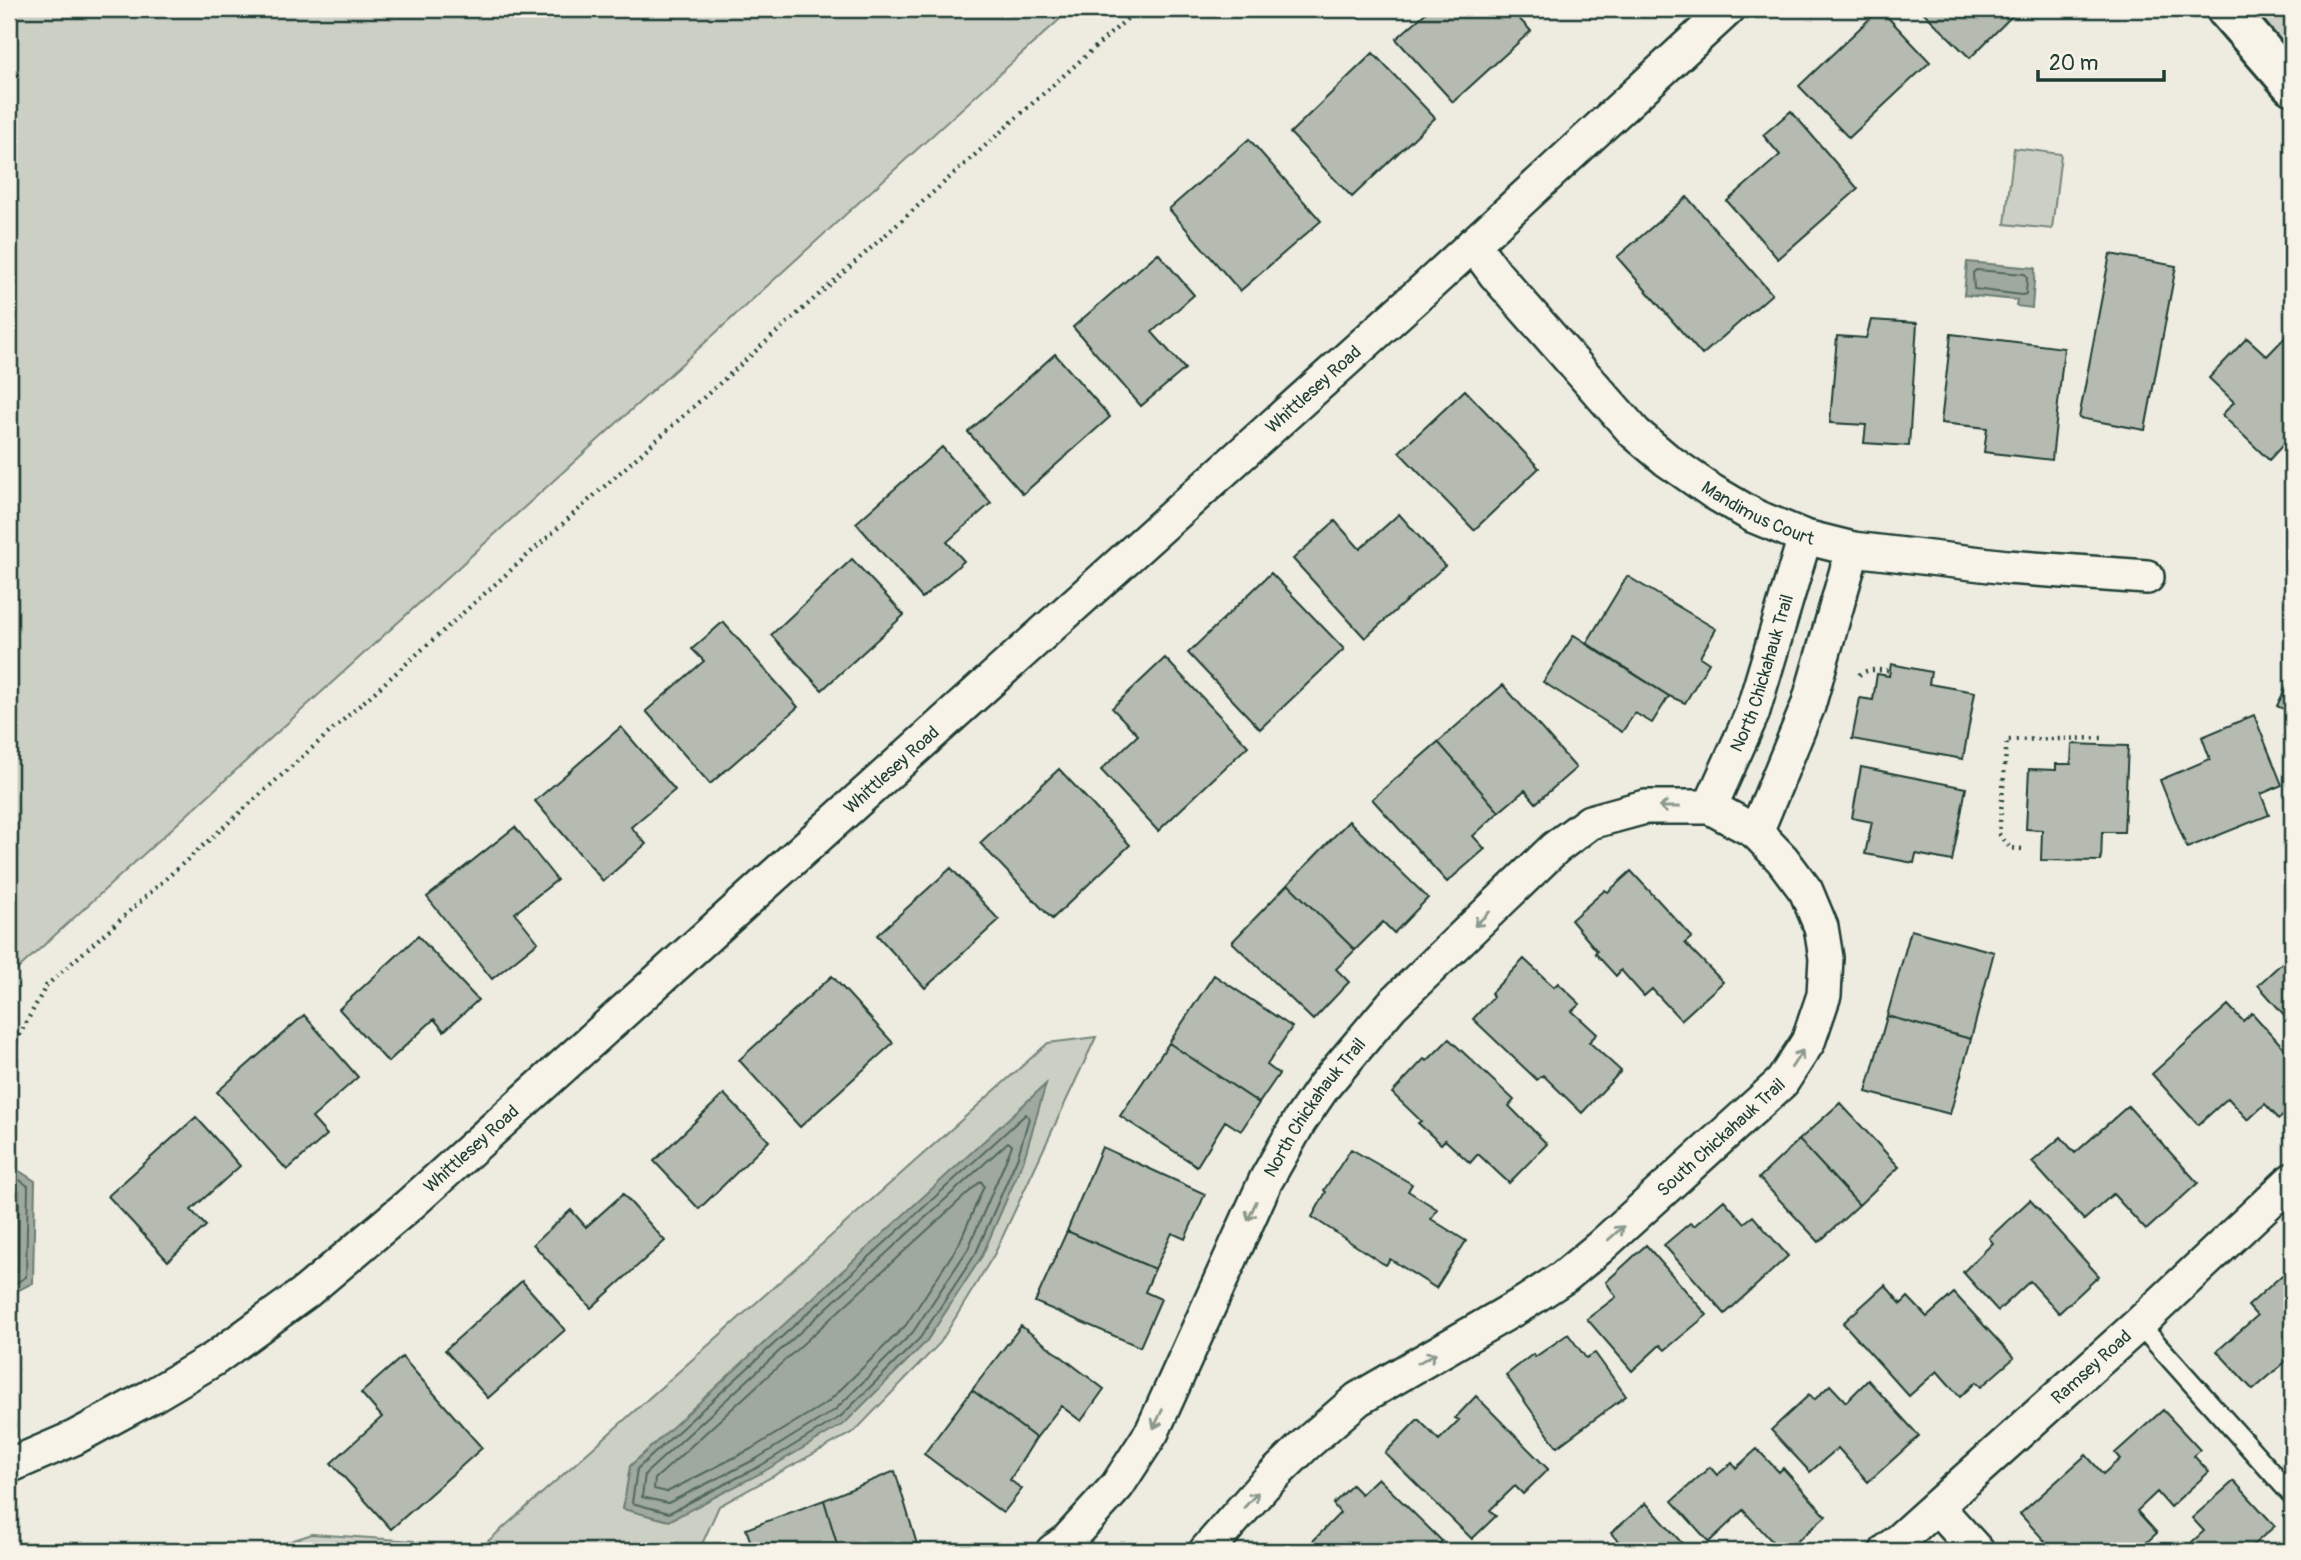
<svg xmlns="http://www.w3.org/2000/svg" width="2301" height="1560" viewBox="0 0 2301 1560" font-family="Pangolin,sans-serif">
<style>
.green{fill:#cccfc4;stroke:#76867c;stroke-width:2}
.water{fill:#9fa99f;stroke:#6c7e74;stroke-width:2}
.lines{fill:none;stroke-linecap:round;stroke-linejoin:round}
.shore{stroke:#52685f;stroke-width:2}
.building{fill:#b5bbb0;stroke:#1f3d34;stroke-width:2}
.service-casing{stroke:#1f3d34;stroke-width:23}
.minor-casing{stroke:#1f3d34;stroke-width:38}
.tertiary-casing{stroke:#1f3d34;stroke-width:44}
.path{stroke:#1f3d34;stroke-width:4.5;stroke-dasharray:2 5;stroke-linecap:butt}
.service{stroke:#f7f3e8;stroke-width:18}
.minor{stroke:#f7f3e8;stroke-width:33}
.tertiary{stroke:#f7f3e8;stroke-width:38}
.oneway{stroke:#8b988e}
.labels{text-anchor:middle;stroke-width:6;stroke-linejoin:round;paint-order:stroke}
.street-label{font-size:18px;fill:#1f3d34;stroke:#f7f3e8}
</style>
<rect width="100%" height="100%" fill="#eeece1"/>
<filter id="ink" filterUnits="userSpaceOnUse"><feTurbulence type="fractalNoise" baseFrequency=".0143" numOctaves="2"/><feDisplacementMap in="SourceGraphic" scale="14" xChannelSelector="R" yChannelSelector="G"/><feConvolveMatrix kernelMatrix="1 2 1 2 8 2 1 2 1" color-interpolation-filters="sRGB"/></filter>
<g filter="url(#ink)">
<path class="green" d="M9 9H1071L9 977Z
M2226 9H2292V85Z
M2014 148 2061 154 2052 229 2005 224Z
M1096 1037 995 1253 940 1343 855 1431 719 1506 699 1551H477L1048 1043Z
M312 1534 414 1541 418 1551H260Z"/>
<path class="water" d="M1967 262 2035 268 2032 308 2016 306 2017 300 1964 295Z
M1046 1084 1024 1159 982 1256 926 1342 845 1423 763 1472 669 1521 623 1509 630 1466Z
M10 1165 35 1181 33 1283 9 1295Z"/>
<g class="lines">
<path class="shore" d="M1976 270 2025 274 2027 277 2026 294 2022 295 1974 289 1973 273Z
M1026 1114 1029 1118 1018 1156 976 1253 920 1338 840 1417 760 1466 669 1513 632 1503 637 1469Z
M1008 1142 1012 1145 1009 1153 968 1249 913 1332 835 1410 756 1459 668 1503 642 1497 645 1474Z
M9 1172 28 1186 26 1277 9 1287
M981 1181 984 1186 959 1244 906 1325 828 1402 751 1449 667 1492 654 1489 655 1479Z
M9 1183 19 1191 18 1271 9 1277"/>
</g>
<path class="building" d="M1430 9H1510L1531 31 1453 102 1396 39Z
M1880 9 1930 62 1849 138 1799 86Z
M1920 9H2019L1970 58Z
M1373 53 1435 118 1352 197 1290 133Z
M1791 111 1858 189 1778 259 1727 201 1780 155 1763 135Z
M1249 139 1321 221 1240 291 1169 209Z
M1687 197 1772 294 1702 355 1617 257Z
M1158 253 1194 295 1152 332 1185 369 1141 406 1073 327Z
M2110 254 2176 266 2145 430 2079 418Z
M1871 320 1917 323 1909 446 1864 443 1866 425 1830 423 1837 336 1866 338Z
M2292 330V435L2269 460 2222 415 2234 402 2209 378 2247 338 2267 356Z
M1951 334 2064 348 2052 460 1984 452 1987 428 1941 423Z
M1055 354 1110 417 1023 494 968 432Z
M1465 390 1539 468 1474 530 1399 452Z
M942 447 991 503 947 542 964 561 922 598 856 523Z
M1399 514 1445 566 1365 638 1293 559 1335 521 1360 549Z
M852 559 904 615 822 690 771 635Z
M1271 573 1344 649 1260 729 1188 653Z
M1627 576 1716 629 1700 657 1709 663 1685 703 1669 696 1586 644Z
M723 622 798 707 710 784 646 711 704 661 692 649Z
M1574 635 1669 696 1652 723 1635 713 1622 732 1543 682Z
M1165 658 1248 746 1158 831 1101 770 1138 735 1112 708Z
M1891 664 1931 672 1929 684 1975 692 1963 759 1852 739 1860 698 1873 700 1877 674 1889 676Z
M2292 675V713L2277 706Z
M1503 685 1576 768 1536 803 1525 790 1499 812 1438 742Z
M2254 715 2282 785 2261 794 2269 815 2187 848 2160 780 2210 759 2202 737Z
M621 727 675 790 631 827 646 844 603 881 535 801Z
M1438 742 1499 812 1473 836 1485 849 1447 882 1372 799Z
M2072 744 2128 746 2124 832H2102L2101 861 2041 860 2042 830 2026 829 2029 769 2056 770V764H2071Z
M1861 767 1966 788 1952 861 1916 854 1914 863 1865 854 1872 822 1852 818Z
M1059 769 1130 845 1052 919 980 843Z
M1349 821 1428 898 1394 933 1383 922 1355 950 1288 884Z
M515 827 557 880 515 913 538 942 492 979 427 897Z
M951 868 999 920 925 988 877 935Z
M1631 871 1692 937 1685 943 1723 982 1681 1020 1652 989 1644 996 1621 970 1616 976 1595 953 1597 951 1571 920 1605 890 1608 892Z
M1288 884 1355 950 1336 969 1349 982 1313 1020 1232 942Z
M1911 930 1994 952 1971 1039 1887 1016Z
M418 936 478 1000 444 1031 434 1019 388 1062 339 1009Z
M1524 959 1554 987 1558 983 1580 1004 1572 1011 1597 1034 1589 1042 1621 1071 1582 1113 1543 1075 1537 1080 1473 1019 1493 997 1491 993Z
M2283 962 2292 972V1024L2258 985Z
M1214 975 1292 1027 1267 1065 1279 1074 1259 1103 1169 1043Z
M832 976 893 1043 800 1127 739 1060Z
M2228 1005 2243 1021 2252 1013 2292 1057V1108L2279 1119 2265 1104 2248 1120 2228 1098 2198 1125 2152 1074Z
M304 1015 358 1077 312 1118 327 1135 287 1170 217 1092Z
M1887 1016 1971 1039 1950 1114 1866 1092Z
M1449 1039 1514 1100 1509 1106 1547 1144 1509 1183 1478 1154 1470 1163 1445 1140 1441 1144 1418 1123 1421 1121 1392 1093 1424 1059 1427 1061Z
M1169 1043 1259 1103 1241 1131 1225 1121 1197 1166 1120 1116Z
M724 1094 769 1141 699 1209 654 1161Z
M1840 1103 1899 1167 1859 1205 1799 1140Z
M2128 1106 2198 1183 2146 1230 2113 1194 2084 1220 2032 1162 2061 1137 2075 1153Z
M196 1117 240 1166 191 1210 206 1226 168 1261 108 1196Z
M1799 1140 1859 1205 1819 1242 1759 1178Z
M1102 1147 1205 1194 1185 1239 1172 1233 1155 1269 1067 1231Z
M1351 1149 1412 1184 1408 1191 1437 1209 1431 1219 1466 1241 1436 1288 1390 1259 1386 1265 1382 1263 1312 1217 1326 1192 1324 1190Z
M623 1194 665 1241 591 1308 533 1244 571 1210 586 1227Z
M1724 1200 1744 1223 1753 1216 1788 1256 1725 1314 1664 1245 1690 1223 1694 1226Z
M2030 1200 2099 1276 2059 1313 2030 1281 1998 1311 1963 1272 1993 1243 1989 1238Z
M1067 1231 1155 1269 1145 1292 1161 1299 1140 1347 1035 1302Z
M1646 1245 1707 1315 1665 1350 1660 1345 1632 1371 1587 1319 1616 1297 1606 1282Z
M2292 1266V1356L2253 1390 2217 1351 2257 1316 2248 1306Z
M522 1281 565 1330 488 1398 445 1350Z
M1885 1285 1901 1304 1908 1297 1927 1317 1954 1293 2014 1358 1981 1387 1976 1382 1960 1397 1937 1371 1909 1396 1843 1323Z
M1021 1326 1104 1389 1081 1421 1061 1406 1036 1438 972 1390Z
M1568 1334 1586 1358 1595 1353 1626 1396 1557 1447 1506 1375 1533 1354 1535 1357Z
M402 1357 482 1448 391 1529 331 1463 382 1417 361 1393Z
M1868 1380 1919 1436 1868 1482 1838 1448 1810 1472 1771 1430 1809 1395 1814 1400 1830 1385 1846 1402Z
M972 1390 1036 1438 1010 1480 1022 1489 1003 1513 924 1454Z
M1476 1396 1548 1469 1523 1494 1515 1486 1490 1510 1496 1516 1472 1539 1385 1453 1418 1419 1439 1440 1459 1420 1455 1418Z
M2163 1410 2200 1450 2194 1456 2209 1472 2170 1507 2157 1492 2137 1511 2157 1533 2137 1551H2121L2116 1546 2110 1551H2054L2020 1514 2086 1455 2103 1474 2120 1459 2115 1453Z
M1757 1449 1779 1472 1783 1468 1826 1516 1786 1551H1781L1743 1510 1709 1542 1672 1501 1710 1467 1717 1475 1732 1463 1736 1468Z
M895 1471 919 1551H839L824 1500Z
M1378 1478 1442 1541 1432 1551H1321L1312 1542 1340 1513 1333 1504 1352 1485 1361 1494Z
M2234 1481 2275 1526 2246 1551H2182L2204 1531 2192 1518Z
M824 1500 839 1551H754L746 1529Z
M1646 1503 1689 1551H1607L1618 1541 1611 1533Z"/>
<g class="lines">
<g class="service-casing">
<path id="service" d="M2139 1324 2292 1495"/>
</g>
<g class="minor-casing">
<g id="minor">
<path id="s1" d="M1473 244 1496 275 1635 433 1667 460 1713 492 1754 516 1805 537 1853 549 2007 567 2147 577"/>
<path id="s2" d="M1710 807 1752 714 1805 537"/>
<path id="s3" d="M9 1466 74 1438 150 1397 214 1359 306 1292 409 1205 1428 286 1728 9"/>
<path d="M1937 1507 1977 1551"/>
<path id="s4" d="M1053 1551 1066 1542 1117 1486 1152 1432 1266 1180 1299 1122 1323 1087 1392 1005 1555 848 1590 822 1645 807H1710L1756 832"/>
<path id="s5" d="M1206 1551 1263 1486 1305 1445 1358 1399 1526 1302 1564 1277 1599 1248 1782 1082 1808 1042 1824 995 1826 958 1821 927 1806 891 1782 859 1756 832 1808 706 1853 549"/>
<path id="s6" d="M1887 1551 2139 1324 2292 1180"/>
</g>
</g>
<g class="tertiary-casing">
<path id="tertiary" d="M2226 9 2292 85"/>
</g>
<path class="path" d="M1859 675C1868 668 1879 670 1890 671
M2022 849 2010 848 1999 834 2007 740 2102 738
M9 1054 46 986 1138 9"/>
<use href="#service" class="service"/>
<use href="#minor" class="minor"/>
<use href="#tertiary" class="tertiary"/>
</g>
<defs><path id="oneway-shaft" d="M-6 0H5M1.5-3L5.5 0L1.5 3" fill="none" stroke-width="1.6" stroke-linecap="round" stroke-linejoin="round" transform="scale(1.75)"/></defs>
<g class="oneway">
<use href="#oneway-shaft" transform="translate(1669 807) rotate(-180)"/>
<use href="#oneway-shaft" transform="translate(1482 919) rotate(136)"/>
<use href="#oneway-shaft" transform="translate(1797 1059) rotate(-57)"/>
<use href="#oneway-shaft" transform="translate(1252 1211) rotate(114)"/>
<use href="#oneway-shaft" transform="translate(1616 1233) rotate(-42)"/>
<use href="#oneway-shaft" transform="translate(1427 1358) rotate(-30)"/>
<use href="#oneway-shaft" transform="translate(1158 1419) rotate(115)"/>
<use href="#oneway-shaft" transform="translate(1251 1500) rotate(-48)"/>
</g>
</g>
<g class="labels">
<g class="street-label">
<text dy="6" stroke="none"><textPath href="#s3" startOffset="1698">Whittlesey Road</textPath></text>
<text dy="6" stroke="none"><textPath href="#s1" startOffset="397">Mandimus Court</textPath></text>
<text dy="6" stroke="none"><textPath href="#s2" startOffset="144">North Chickahauk Trail</textPath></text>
<text dy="6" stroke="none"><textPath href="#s3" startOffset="1130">Whittlesey Road</textPath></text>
<text dy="6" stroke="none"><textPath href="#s4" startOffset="520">North Chickahauk Trail</textPath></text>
<text dy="6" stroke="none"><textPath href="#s5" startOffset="665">South Chickahauk Trail</textPath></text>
<text dy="6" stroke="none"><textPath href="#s3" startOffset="564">Whittlesey Road</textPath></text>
<text dy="6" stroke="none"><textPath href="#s6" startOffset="275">Ramsey Road</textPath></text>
</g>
</g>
<rect width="2301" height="1560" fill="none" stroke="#f7f3e8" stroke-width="35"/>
<rect x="18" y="18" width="2266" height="1525" fill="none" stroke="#1f3d34" stroke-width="2.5" filter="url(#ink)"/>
<path d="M2038 70v10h126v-10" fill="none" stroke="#1f3d34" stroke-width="3.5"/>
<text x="2049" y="70" font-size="21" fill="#1f3d34" stroke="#f7f3e8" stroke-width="5" paint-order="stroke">20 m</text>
</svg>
